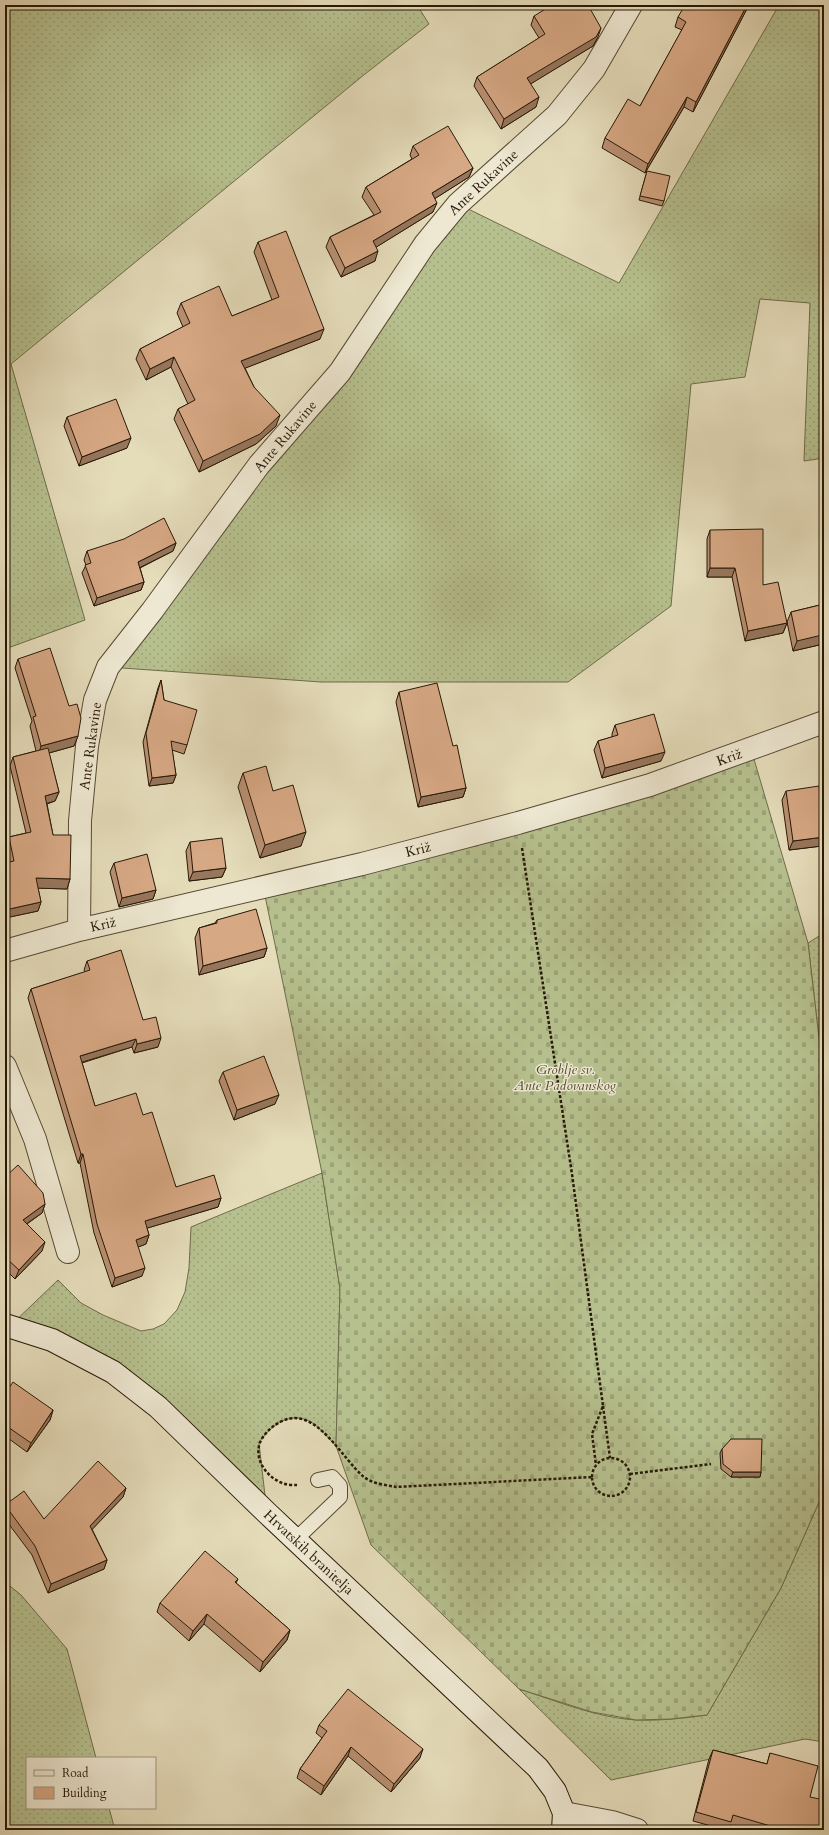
<svg xmlns="http://www.w3.org/2000/svg" width="829" height="1835" viewBox="0 0 829 1835" font-family="Cardo,serif">
<style>
.grass{fill:url(#grass-dots);stroke:#6e6c4a}
.cemetery{fill:url(#cemetery-stones);stroke:#6e6c4a}
.lines{fill:none;stroke-linecap:round;stroke-linejoin:round}
.lane-casing{stroke:#564933;stroke-width:16}
.street-casing{stroke:#564933;stroke-width:24}
.secondary-casing{stroke:#271806;stroke-width:24}
.path{stroke:#271806;stroke-width:2.5;stroke-dasharray:3 2;stroke-linecap:butt}
.lane{stroke:#eee8d2;stroke-width:14}
.street{stroke:#eee8d2;stroke-width:22}
.secondary{stroke:#eee8d2;stroke-width:22}
.wall{fill:#b99072;stroke:#271806}
.shaded-wall{fill:#96765c;stroke:#271806}
.building{fill:#d7a884;stroke:#271806}
.labels{text-anchor:middle;stroke-width:3;stroke-linejoin:round;paint-order:stroke}
.street-label{font-size:14px;fill:#271806;stroke:#eee8d2}
.park-label{font-size:14px;font-style:italic;fill:#524a2f;stroke:#eee8d2}
</style>
<defs>
<pattern id="grass-dots" width="8" height="8" patternUnits="userSpaceOnUse"><rect width="8" height="8" fill="#b6c08e"/><path d="M2 2h.1M6 6h.1" fill="none" stroke="#9ca479" stroke-width="1.8" stroke-linecap="round"/></pattern>
<pattern id="cemetery-stones" width="16" height="16" patternUnits="userSpaceOnUse"><rect width="16" height="16" fill="#b6c08e"/><path d="M2 7V4a2 2 0 0 1 4 0v3zM10 15v-3a2 2 0 0 1 4 0v3z" fill="#9ca479"/></pattern>
</defs>
<rect width="100%" height="100%" fill="#e5dcba"/>
<filter id="stains"><feTurbulence type="fractalNoise" baseFrequency=".005" numOctaves="4"/><feColorMatrix values="0 0 0 0 .2 0 0 0 0 .09 0 0 0 0 .02 0 0 0 .5 -.17"/></filter>
<radialGradient id="worn" r=".72"><stop offset=".6" stop-color="#630" stop-opacity="0"/><stop offset="1" stop-color="#630" stop-opacity=".3"/></radialGradient>
<path class="grass" d="M5 5H417L429 24 365 74 11 364 85 620 5 649Z
M779 5H824V458L804 461 810 303 760 299 745 377 691 384 671 606 568 682H321L108 667 458 204 619 283Z
M824 933V1081L808 943Z
M322 1173 340 1289 336 1446C329 1439 322 1430 314 1424 293 1409 271 1424 259 1443L267 1513 158 1407 10 1326 58 1280 81 1303 103 1315 141 1331 153 1329 164 1324 177 1310 185 1292 189 1268 191 1227Z
M824 1491V1742L805 1739 611 1780 519 1689C557 1701 597 1718 637 1720 661 1721 684 1718 707 1715L781 1588Z
M5 1582 21 1595 67 1649 96 1758H27V1808H109L115 1830H5Z"/>
<path class="cemetery" d="M751 749 808 943 824 1081V1491L781 1588 707 1715 671 1719 636 1720 592 1712 519 1689 371 1545 336 1446 340 1289 322 1173 263 886Z"/>
<g class="lines">
<g class="lane-casing">
<path id="lane" d="M296 1539 340 1497V1486L332 1477 318 1480"/>
</g>
<g class="street-casing">
<path id="street" d="M79 930 80 821 87 746 95 700 108 667 152 611 259 465 340 372 425 244 458 204 557 115 594 69 631 5
M5 951 79 930 362 864 518 823 650 785 824 722
M5 1066 35 1139 68 1252
M564 1813 612 1822 637 1830"/>
</g>
<g class="secondary-casing">
<path id="secondary" d="M5 1325 52 1340 113 1372 158 1407 267 1513 538 1768 555 1791 564 1813 563 1830"/>
</g>
<path class="path" d="M522 848 572 1174 603 1406 592 1434 596 1465
M603 1406 610 1458
M592 1477a19 19 0 1 1 38 0a19 19 0 1 1-38 0Z
M630 1474 711 1464
M297 1485C293 1485 287 1485 282 1483 264 1476 251 1454 263 1437 268 1430 274 1425 282 1421 316 1405 342 1459 364 1477 373 1484 386 1485 396 1487L592 1477"/>
<use href="#lane" class="lane"/>
<use href="#street" class="street"/>
<use href="#secondary" class="secondary"/>
</g>
<path class="wall" d="M749 5 693 112 684 107 645 173 602 148 605 138 640 106 682 30 675 27 678 17Z
M534 16 598 37 593 46 530 84 536 107 501 129 474 86 477 77 539 38 531 25Z
M413 146 473 168 469 177 434 199 433 212 376 247 375 261 341 277 326 247 330 237 374 215 362 197 366 187 412 159 410 155Z
M647 171 664 201 662 206 639 200Z
M258 242 320 339 245 368 254 387 276 426 256 444 199 472 174 419 178 409 188 404 171 367 146 380 136 359 140 349 183 327 177 313 181 303 232 316 272 300 254 252Z
M67 417 127 448 79 466 64 426Z
M710 530 763 585 787 623 783 633 745 641 732 577H707V539Z
M176 543 173 551 140 568 144 582 141 590 94 606 82 573 86 565 84 560 87 551Z
M824 604V637L821 638 819 645 793 651 787 622 791 612Z
M18 659 78 736 74 746 49 753 59 792 55 801 47 804 53 835 70 879 67 889 38 888 41 902 38 911 5 918V863L9 862 6 846 9 837 26 833 10 766 13 757 36 751 30 726 32 721 15 668Z
M161 680 164 700 187 745 184 754 172 750 176 775 173 783 149 786 143 742 158 688Z
M399 692 453 746 466 788 463 797 418 807 396 702Z
M615 725 661 761 602 778 594 750 598 741 612 737V734Z
M243 773 273 791 301 846 260 858 238 787Z
M786 791 824 826V841L822 846 789 850 782 800Z
M190 842 226 868 222 877 189 881 186 851Z
M114 863 156 890 153 899 119 907 110 872Z
M217 920 267 948 264 957 199 975 195 938 199 928 215 923Z
M87 961 143 1020 158 1047 134 1053 132 1047 82 1063 95 1106 143 1115 176 1187 221 1198 218 1207 147 1228 149 1235 146 1244 138 1247 142 1276 112 1287 94 1233 80 1163H78L28 998 31 989 85 972 84 970Z
M223 1072 275 1104 234 1120 219 1081Z
M5 1177 45 1204 42 1213 27 1224 42 1251 15 1279 5 1269Z
M5 1394 53 1410 50 1420 27 1452 5 1436Z
M722 1449 761 1472 760 1477H731L721 1469 720 1453Z
M126 1488 123 1497 92 1529 107 1560 104 1569 48 1593 32 1555 5 1519V1505L44 1519Z
M238 1579 236 1583 290 1630 287 1640 260 1672 204 1624 189 1641 157 1612 160 1603Z
M319 1725 420 1758 391 1792 348 1756 321 1795 297 1778 300 1769 322 1738 316 1733Z
M713 1750 767 1764 770 1753 810 1797 824 1830H749L730 1825 728 1830H726L693 1821 709 1759Z"/>
<path class="shaded-wall" d="M747 5H749L693 112 696 102Z
M601 28 598 37 593 46 524 88 527 78Z
M539 97 536 107 501 129 504 119Z
M687 97 684 107 645 173 648 164Z
M473 168 469 177 428 203 432 193Z
M437 203 433 212 370 251 373 241Z
M378 251 375 261 341 277 345 268Z
M324 329 320 339 238 371 241 361Z
M174 357 171 367 146 380 150 369Z
M280 415 276 426 256 444 199 472 203 461Z
M131 438 127 448 79 466 82 457Z
M176 543 173 551 135 570 138 562Z
M710 568H735L732 577H707Z
M144 582 141 590 94 606 97 598Z
M787 623 783 633 745 641 748 631Z
M821 628H824V637L821 638 819 645 793 651 797 641Z
M78 736 74 746 38 756 41 746Z
M665 752 661 761 602 778 605 768Z
M176 775 173 783 149 786 152 778Z
M466 788 463 797 418 807 421 797Z
M59 792 55 801 41 805 45 796Z
M306 832 301 846 260 858 265 845Z
M824 837V841L822 846 789 850 793 841Z
M226 868 222 877 189 881 193 872Z
M36 878 70 879 67 889 33 888Z
M156 890 153 899 119 907 122 898Z
M41 902 38 911 5 918V910Z
M267 948 264 957 199 975 203 966Z
M161 1038 158 1047 134 1053 137 1044Z
M136 1039 132 1047 76 1064 80 1056Z
M279 1095 275 1104 234 1120 237 1110Z
M81 1154H83L80 1163H78Z
M221 1198 218 1207 141 1230 145 1221Z
M45 1204 42 1213 19 1229 23 1220Z
M149 1235 146 1244 133 1249 136 1240Z
M45 1242 42 1251 15 1279 19 1270Z
M145 1268 142 1276 112 1287 115 1278Z
M53 1410 50 1420 27 1452 31 1443Z
M733 1472H761L760 1477H731Z
M126 1488 123 1497 87 1535 90 1526Z
M107 1560 104 1569 48 1593 51 1584Z
M207 1614 204 1624 189 1641 193 1631Z
M290 1630 287 1640 260 1672 263 1662Z
M351 1747 348 1756 321 1795 324 1786Z
M423 1749 420 1758 391 1792 394 1784Z"/>
<path class="building" d="M552 5H588L601 28 596 37 527 78 539 97 504 119 477 77 545 34 534 16Z
M685 5H747L696 102 687 97 648 164 605 138 628 99 640 106 686 22 678 17Z
M448 126 473 168 432 193 437 203 373 241 378 251 345 268 330 237 381 212 366 187 419 155 413 146Z
M647 171 670 176 664 201 640 196Z
M286 231 324 329 241 361 254 387 280 415 260 434 203 461 178 409 195 400 174 357 150 369 140 349 190 323 181 303 219 286 232 316 279 297 258 242Z
M116 399 131 438 82 457 67 417Z
M164 518 176 543 138 562 144 582 97 598 85 565 91 563 87 551 124 539Z
M763 529V585L778 582 787 623 748 631 735 568H710V530Z
M824 604V628H821L822 635 797 641 791 612Z
M50 648 69 706 77 704 81 718 78 736 41 746 33 717 36 716 18 659Z
M161 680 164 700 197 710 187 745 171 741 176 775 152 778 146 733Z
M437 683 453 746 457 745 466 788 421 797 399 692Z
M654 714 665 752 605 768 598 741 618 735 615 725Z
M48 748 59 792 45 796 53 835H71L70 879 36 878 41 902 5 910V863L14 861 9 837 31 832 13 757Z
M266 766 273 791 293 785 306 832 265 845 243 773Z
M819 786 824 826V837L793 841 786 791Z
M222 838 226 868 193 872 190 842Z
M147 854 156 890 122 898 114 863Z
M256 909 267 948 203 966 199 928 217 923V920Z
M121 950 143 1020 156 1017 161 1038 137 1044 136 1039 80 1056 95 1106 136 1093 143 1115 152 1112 176 1187 214 1175 221 1198 145 1221 149 1235 136 1240 145 1268 115 1278 97 1224 83 1154H81L31 989 90 970 87 961Z
M264 1056 279 1095 237 1110 223 1072Z
M18 1165 43 1193 45 1204 23 1220 45 1242 19 1270 5 1257V1177Z
M13 1382 53 1410 31 1443 5 1425V1394Z
M731 1439H762L761 1472H733L723 1464 722 1449Z
M98 1461 126 1488 90 1526 107 1560 51 1584 35 1546 5 1505 24 1491 44 1519Z
M205 1551 238 1579 235 1582 290 1630 263 1662 207 1614 193 1631 160 1603Z
M348 1689 423 1749 394 1784 351 1747 324 1786 300 1769 327 1731 319 1725Z
M713 1750 767 1764 770 1753 818 1766 810 1797 824 1800V1830H784L733 1815 731 1822 696 1812Z"/>
<g class="labels">
<g class="street-label">
<text transform="translate(483 182) rotate(-43)" y="5">Ante Rukavine</text>
<text transform="translate(285 436) rotate(-50)" y="5">Ante Rukavine</text>
<text transform="translate(90 746) rotate(-82)" y="5">Ante Rukavine</text>
<text transform="translate(729 757) rotate(-20)" y="5">Križ</text>
<text transform="translate(418 849) rotate(-14)" y="5">Križ</text>
<text transform="translate(103 924) rotate(-13)" y="5">Križ</text>
<text transform="translate(309 1552) rotate(43)" y="5">Hrvatskih branitelja</text>
</g>
<g class="park-label">
<text x="565" y="1074">Groblje sv.<tspan x="565" dy="16">Ante Padovanskog</tspan></text>
</g>
</g>
<rect width="829" height="1835" fill="none" stroke="#e5dcba" stroke-width="20"/>
<rect x="6" y="6" width="817" height="1823" fill="none" stroke="#271806" stroke-width="2"/>
<rect x="10" y="10" width="809" height="1815" fill="none" stroke="#271806"/>
<rect x="26" y="1757" width="130" height="52" fill="#eee8d2" stroke="#9e9580"/>
<rect x="34" y="1770" width="20" height="6" fill="#eee8d2" stroke="#9e9580"/>
<text x="62" y="1777" font-size="12" fill="#271806">Road</text>
<rect x="34" y="1787" width="20" height="12" fill="#d7a884" stroke="#9e9580"/>
<text x="62" y="1797" font-size="12" fill="#271806">Building</text>
<rect width="100%" height="100%" filter="url(#stains)"/>
<rect width="100%" height="100%" fill="url(#worn)"/>
</svg>
